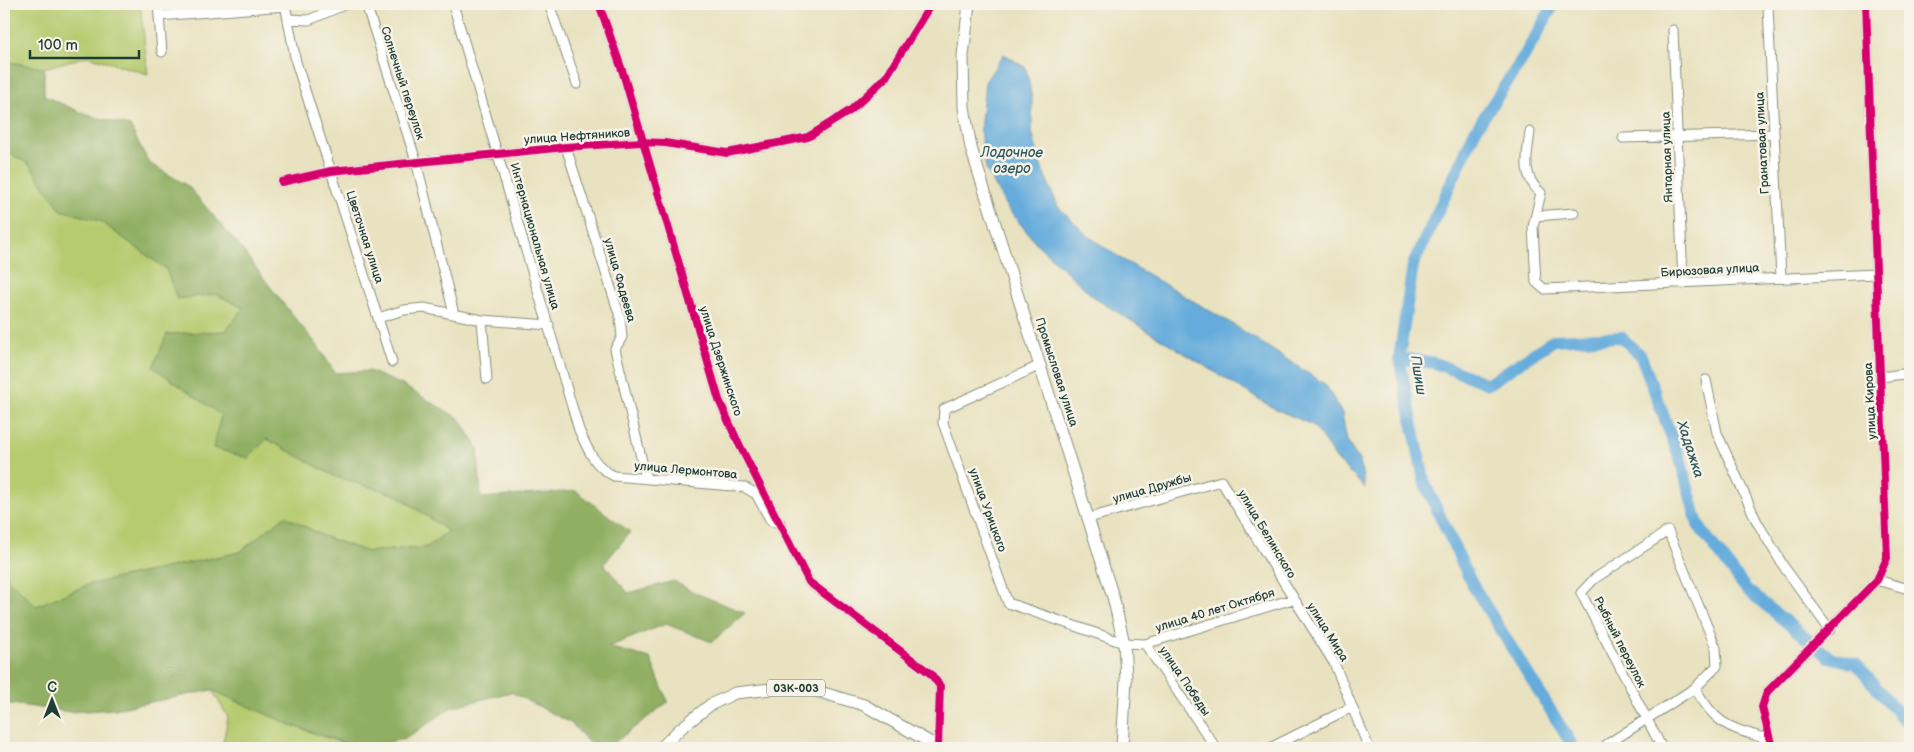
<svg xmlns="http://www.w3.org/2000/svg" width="1914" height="752" viewBox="0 0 1914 752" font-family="'Balsamiq Sans',sans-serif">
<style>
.green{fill:#b6cb6f;stroke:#6a8452}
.forest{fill:#90af62;stroke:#58764b}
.water{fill:#65acdc;stroke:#427488}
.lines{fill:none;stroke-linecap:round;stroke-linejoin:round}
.river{stroke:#65acdc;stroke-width:12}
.minor-casing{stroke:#84907a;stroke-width:11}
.major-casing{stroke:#84907a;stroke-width:13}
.minor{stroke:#fff;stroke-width:9}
.major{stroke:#fff;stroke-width:11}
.cycleway-casing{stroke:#f7f3e8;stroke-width:11}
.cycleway{stroke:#d6006c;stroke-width:8}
.labels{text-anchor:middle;stroke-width:5;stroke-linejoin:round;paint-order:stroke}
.shield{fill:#f7f3e8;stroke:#60746a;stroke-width:1}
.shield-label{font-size:11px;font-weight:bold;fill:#1f3d34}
.street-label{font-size:12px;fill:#1f3d34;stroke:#f7f3e8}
.water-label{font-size:14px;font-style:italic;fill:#30595e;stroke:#f7f3e8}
</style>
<rect width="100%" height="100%" fill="#f7f3e8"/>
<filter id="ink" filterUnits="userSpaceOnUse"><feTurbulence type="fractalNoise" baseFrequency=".02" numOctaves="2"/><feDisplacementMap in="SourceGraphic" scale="10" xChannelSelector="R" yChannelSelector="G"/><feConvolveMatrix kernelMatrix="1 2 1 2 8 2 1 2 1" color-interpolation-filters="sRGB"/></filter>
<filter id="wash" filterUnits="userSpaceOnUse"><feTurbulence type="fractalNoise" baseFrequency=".0096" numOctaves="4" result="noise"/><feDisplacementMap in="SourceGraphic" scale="20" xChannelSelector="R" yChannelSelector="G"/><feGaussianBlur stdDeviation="1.12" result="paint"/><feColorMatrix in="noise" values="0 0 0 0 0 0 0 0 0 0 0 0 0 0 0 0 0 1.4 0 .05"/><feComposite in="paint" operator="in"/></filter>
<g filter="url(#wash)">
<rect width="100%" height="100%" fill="#e9e2c0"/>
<path class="green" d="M4 4H140L148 74 88 56 44 68 4 61Z
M4 150 30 165 61 210 100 221 166 269 177 299 216 294 243 308 226 331 167 334 267 439 336 477 397 495 448 531 427 547 367 552 323 536 285 516 240 552 90 584 36 606 8 579 4 550Z
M212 690 291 725 356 748H222L228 717Z"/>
<path class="forest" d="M4 61 44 68V96L87 115 130 126 149 163 188 186 240 247 281 301 317 345 335 373 369 371 402 385 460 419 478 448 481 498 576 491 630 532 604 564 628 593 674 581 693 592 745 613 712 642 666 624 608 647 650 658 668 702 607 748H594L571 723 511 692 452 707 405 739 360 748 291 725 212 690 115 709 70 712 4 703V550L8 579 36 606 90 584 240 552 285 516 323 536 367 552 427 547 448 531 397 495 336 477 267 439 248 458 213 448 221 415 153 367 167 334 226 331 243 308 216 294 177 299 166 269 100 221 61 210 30 165 4 150Z"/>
<path class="water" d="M1004 54 1026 68 1032 99V132L1041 166 1058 206 1087 235 1120 258 1234 325 1326 385 1342 414 1347 441 1360 462 1365 488 1337 460 1313 425 1275 409 1096 299 1038 245 1007 208 986 169 980 130 985 82Z"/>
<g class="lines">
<path class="river" d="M1554 4 1523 58 1476 129 1413 265 1399 358 1425 484 1472 584 1574 748
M1399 358 1435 363 1488 384 1554 340 1621 337 1641 356 1681 462 1698 525 1746 589 1829 657 1856 664 1910 727"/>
</g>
</g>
<g filter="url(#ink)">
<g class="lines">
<g class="minor-casing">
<path id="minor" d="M158 4 162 52
M285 4 296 62 392 362
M366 4 416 161 454 314
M453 4 579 430C588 450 594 466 614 476L744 487 756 494 771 521 780 523
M549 4 577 84
M599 4 623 73 719 400 736 438 809 582 931 674 940 686 938 747
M1768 7 1781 278
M159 16 285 6
M288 19 309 20 346 4
M1673 30 1683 284
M1530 132C1527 156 1521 176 1541 193L1533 227 1536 282 1544 289 1876 274
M1623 138 1774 134
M566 147 620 317 622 337 615 349 646 478
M282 182 331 171 566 147 642 142 665 143 727 153 808 137 851 110 886 77 931 4
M1536 216 1574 213
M378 318 404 310 424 308 482 320 549 325
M482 320 487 379
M1041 365 944 409 943 423 1008 603 1124 643 1145 644 1216 748
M1881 377 1910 373
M1706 380 1717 433 1757 522 1784 567 1830 630
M1089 518 1221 481 1334 663 1369 748
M1877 580 1905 588 1910 586
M1145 644 1293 599
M1695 688C1717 727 1729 727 1770 740
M1606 745 1695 688 1717 666 1716 648 1668 531 1594 579 1581 593 1662 748
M1270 748 1352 707
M1772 748 1762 707 1767 692 1877 580 1887 558 1866 4"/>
</g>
<g class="major-casing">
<path id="major" d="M969 4 963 56 964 107 971 148 1113 597 1124 643 1126 679 1122 748
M661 748 680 729 710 705 735 693 780 688H806L864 705 940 748"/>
</g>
<use href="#minor" class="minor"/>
<use href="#major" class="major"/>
<g class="cycleway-casing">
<path id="cycleway" d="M599 4 623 73 719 400 736 438 809 582 931 674 940 686 938 747
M282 182 331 171 566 147 642 142 665 143 727 153 808 137 851 110 886 77 931 4
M1772 748 1762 707 1767 692 1877 580 1887 558 1866 4"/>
</g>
<use href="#cycleway" class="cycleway"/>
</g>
</g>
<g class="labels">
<rect class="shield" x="767" y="679.5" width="58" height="17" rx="4"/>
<g class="shield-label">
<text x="796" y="692">03К-003</text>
</g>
<g class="street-label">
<text transform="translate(403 83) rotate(72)" y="4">Солнечный переулок</text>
<text transform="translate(577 136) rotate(-4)" y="4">улица Нефтяников</text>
<text transform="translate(1762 143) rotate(-93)" y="4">Гранатовая улица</text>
<text transform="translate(1667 157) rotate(-92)" y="4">Янтарная улица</text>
<text transform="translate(535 236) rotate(74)" y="4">Интернациональная улица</text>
<text transform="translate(365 237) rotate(72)" y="4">Цветочная улица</text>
<text transform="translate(1710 270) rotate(-3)" y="4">Бирюзовая улица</text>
<text transform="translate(620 280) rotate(74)" y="4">улица Фадеева</text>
<text transform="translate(721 361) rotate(72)" y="4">улица Дзержинского</text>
<text transform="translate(1057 372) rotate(72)" y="4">Промысловая улица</text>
<text transform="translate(1870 401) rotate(-93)" y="4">улица Кирова</text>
<text transform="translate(686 470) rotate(5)" y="4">улица Лермонтова</text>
<text transform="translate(1152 488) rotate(-16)" y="4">улица Дружбы</text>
<text transform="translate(988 510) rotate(70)" y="4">улица Урицкого</text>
<text transform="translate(1267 534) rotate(59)" y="4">улица Белинского</text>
<text transform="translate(1215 610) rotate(-17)" y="4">улица 40 лет Октября</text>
<text transform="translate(1328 632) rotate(58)" y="4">улица Мира</text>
<text transform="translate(1620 642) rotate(63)" y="4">Рыбный переулок</text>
<text transform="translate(1185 681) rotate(56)" y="4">улица Победы</text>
</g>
<g class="water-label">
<text x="1012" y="157">Лодочное<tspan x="1012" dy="16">озеро</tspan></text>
<text transform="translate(1419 375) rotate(81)" y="5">Пшиш</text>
<text transform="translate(1691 449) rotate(72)" y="5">Хадажка</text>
</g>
</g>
<rect width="1914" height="752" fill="none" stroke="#f7f3e8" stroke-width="20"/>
<g transform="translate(52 700)" stroke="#f7f3e8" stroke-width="4" paint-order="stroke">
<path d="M0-4L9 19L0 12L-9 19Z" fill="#1f3d34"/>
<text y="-8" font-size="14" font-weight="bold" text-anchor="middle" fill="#1f3d34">С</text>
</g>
<path d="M30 50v8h109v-8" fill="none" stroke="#1f3d34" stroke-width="2.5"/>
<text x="38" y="50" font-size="15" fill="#1f3d34" stroke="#f7f3e8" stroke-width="4" paint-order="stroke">100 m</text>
</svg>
